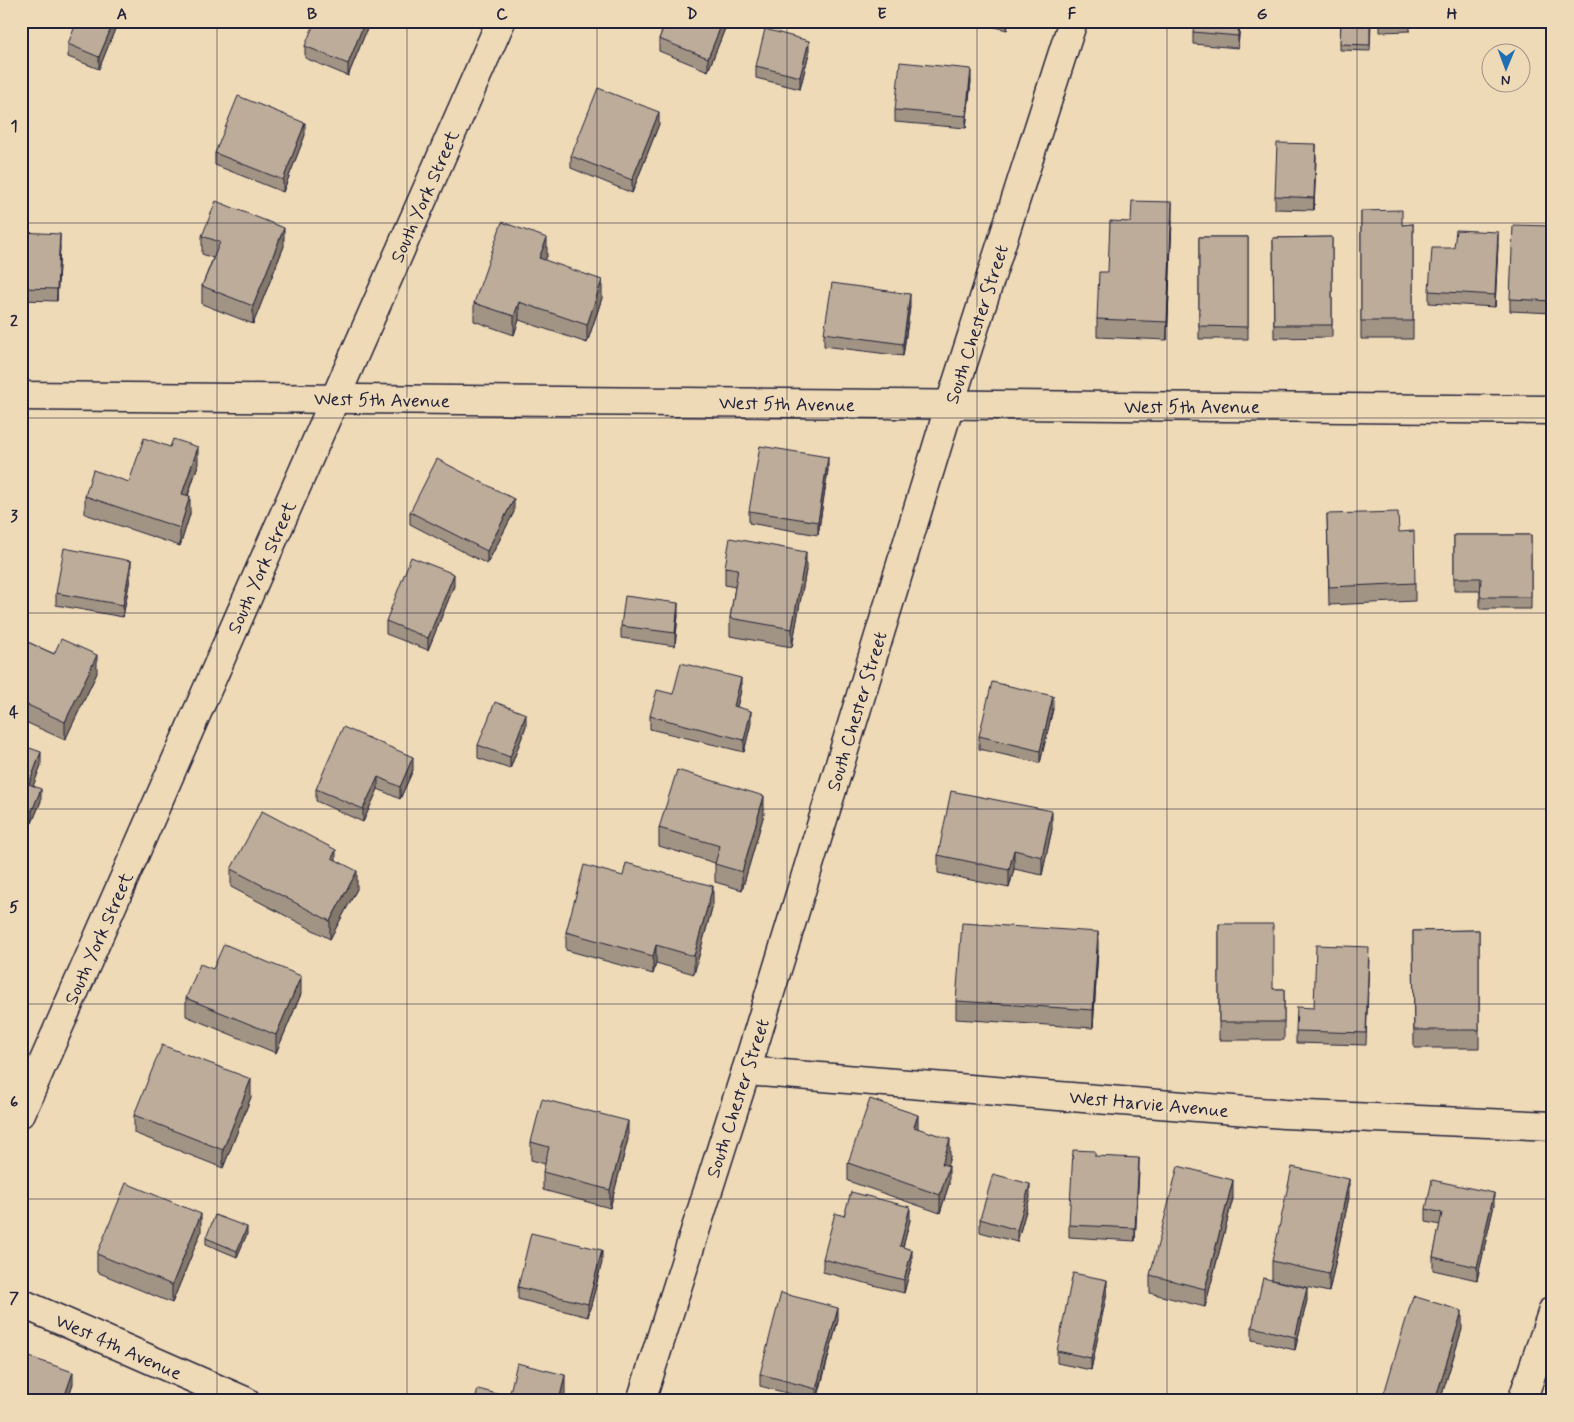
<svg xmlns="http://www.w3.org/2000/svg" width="1574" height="1422" viewBox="0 0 1574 1422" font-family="Mynerve,sans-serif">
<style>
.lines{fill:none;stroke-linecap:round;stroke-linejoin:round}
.minor-casing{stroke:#22223b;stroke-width:31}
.major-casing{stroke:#22223b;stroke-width:31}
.minor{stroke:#efdab8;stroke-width:28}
.major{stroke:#efdab8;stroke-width:28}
.wall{fill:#a29484;stroke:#22223b}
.shaded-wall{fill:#84786b;stroke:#22223b}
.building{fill:#bcac99;stroke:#22223b}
.grid{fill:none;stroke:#22223b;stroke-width:1;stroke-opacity:0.55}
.labels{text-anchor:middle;stroke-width:4.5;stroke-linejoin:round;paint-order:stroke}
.street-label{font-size:19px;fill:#22223b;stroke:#efdab8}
.neatline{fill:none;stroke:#22223b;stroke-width:2}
.grid-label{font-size:16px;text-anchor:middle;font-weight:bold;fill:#22223b}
</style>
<rect width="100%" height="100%" fill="#efdab8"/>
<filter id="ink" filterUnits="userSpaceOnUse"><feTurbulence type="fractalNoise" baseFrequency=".02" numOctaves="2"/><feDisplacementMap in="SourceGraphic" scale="10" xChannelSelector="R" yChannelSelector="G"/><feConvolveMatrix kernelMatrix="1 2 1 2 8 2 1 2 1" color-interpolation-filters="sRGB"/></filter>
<g filter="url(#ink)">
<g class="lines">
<g class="minor-casing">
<path id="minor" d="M21 396 1553 410
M746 1071 1284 1114 1553 1126
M21 1303 245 1401
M1522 1401 1553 1310"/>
</g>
<g class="major-casing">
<path id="major" d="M21 1113 501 21
M641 1401 746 1071 950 404 1073 21"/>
</g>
<use href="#minor" class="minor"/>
<use href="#major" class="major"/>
</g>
<path class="wall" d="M117 21V24L99 69 68 57V44Z
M367 21V29L348 76 305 58V46Z
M666 21H728L708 71 659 51V39Z
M972 21H1009L1007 30Z
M1240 21 1238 48 1193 44V32Z
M1341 21H1371L1370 51 1340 50Z
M1380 21H1410V31L1380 32Z
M809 53 800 89 756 78V66Z
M971 81 966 128 895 122V110Z
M659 124 632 193 571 168V156Z
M305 135 283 192 215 165V153Z
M1316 157 1314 210 1275 209V196Z
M1361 211 1402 225 1413 224V339H1361Z
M1172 220 1167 340 1097 337V319L1131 222Z
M1553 226V313L1510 311V299Z
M21 232 60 246 57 301 21 300Z
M202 236 284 246 253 324 202 304V286L213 258 202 254Z
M1199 237H1248V339H1199Z
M1332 237V337L1274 338 1273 238Z
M1498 244 1495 307 1429 303V291L1454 248Z
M547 256 545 260 602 298 587 343 519 320 514 335 474 321V303Z
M910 307 903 356 824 346V333Z
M198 465 188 496 190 514 180 546 85 514V496L129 482Z
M828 470 818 535 749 523V511Z
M410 512H514L487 564 410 524Z
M1327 514 1399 532 1415 583V601L1329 605Z
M1454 535H1531V609H1480V591H1454Z
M725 567 806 570 792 647 730 636V618L735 587 725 585Z
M131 573 123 617 56 605V593Z
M454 586 428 650 386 634V621Z
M678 615 675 646 621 638V626Z
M21 639 97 673 65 740 21 720Z
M741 690 737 707 751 723 744 752 650 729V716L673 694Z
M1053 709 1040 763 979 749V736Z
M526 726 510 769 478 758V745Z
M21 745 41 765 33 786 41 801 32 823 21 818Z
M413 770 400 799 378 789 363 822 316 801V789Z
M764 814 742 890 715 882V863L659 846V828Z
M1052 829 1042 875 1014 869 1009 888 938 873V855Z
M336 860 357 889 330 939 231 887V869Z
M713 904 694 974 656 963 653 974 566 950V932Z
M1219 924 1273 989H1284V1040H1219Z
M1479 930V1048H1414L1413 931Z
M1098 950 1093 1028 956 1019V1001Z
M1369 959 1366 1045 1296 1043V1031L1314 1008Z
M301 994 276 1053 186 1016V998Z
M251 1097 223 1168 134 1133V1115Z
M918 1128 950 1157 947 1166 949 1184 940 1213 848 1181V1163Z
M628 1139 610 1208 543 1190V1172L545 1164 531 1160V1142Z
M1095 1156 1139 1170 1135 1241 1069 1237V1225Z
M1030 1197 1017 1242 980 1232V1219Z
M1349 1197 1329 1292 1272 1280V1261Z
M1233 1198 1205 1307 1150 1293V1275Z
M1494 1205 1477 1280 1433 1270V1257L1440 1225 1426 1222V1209Z
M844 1216 910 1220 903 1247 912 1262 904 1293 823 1272V1259Z
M201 1232 172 1303 97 1272V1254Z
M247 1234 237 1257 206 1244V1238Z
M602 1262 588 1317 518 1299V1287Z
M1107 1292 1091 1370 1057 1363V1351Z
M1307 1300 1295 1350 1252 1340V1327Z
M838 1320 817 1401 760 1386V1374Z
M1462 1329 1440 1401H1383V1397Z"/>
<path class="shaded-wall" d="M114 21H117V24L99 69V57Z
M365 21H367V29L348 76V64Z
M723 21H728L708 71V58Z
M1007 21H1009L1007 30Z
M1239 21H1240L1238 48V36Z
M809 41V53L800 89V77Z
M971 69V81L966 128V116Z
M659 112V124L632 193V180Z
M305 123V135L283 192V180Z
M1316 144V157L1314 210V198Z
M1172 202V220L1167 340V322Z
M284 228V246L253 324V306Z
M1498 232V244L1495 307V295Z
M60 234V246L57 301V289Z
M547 238V256L539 276V258Z
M602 280V298L587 343V325Z
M910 294V307L903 356V344Z
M519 302V320L514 335V316Z
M198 447V465L182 512V494Z
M828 457V470L818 535V522Z
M190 496V514L180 546V528Z
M514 499V512L487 564V551Z
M806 552V570L792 647V629Z
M131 561V573L123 617V605Z
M454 574V586L428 650V638Z
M678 603V615L675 646V633Z
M97 655V673L65 740V722Z
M741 678V690L734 719V706Z
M1053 696V709L1040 763V751Z
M751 711V723L744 752V740Z
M526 714V726L510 769V757Z
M41 752V765L29 797V784Z
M413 757V770L400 799V787Z
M378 777V789L363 822V809Z
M41 789V801L32 823V811Z
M764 796V814L742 890V872Z
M1052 811V829L1042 875V857Z
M336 850V868L332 858Z
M1014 850V869L1009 888V870Z
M357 871V889L330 939V921Z
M713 886V904L694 974V956Z
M1098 932V950L1093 1028V1010Z
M656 945V963L653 974V956Z
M301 976V994L276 1053V1035Z
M251 1079V1097L223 1168V1150Z
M918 1115V1133L914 1127Z
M628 1121V1139L610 1208V1190Z
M950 1139V1157L942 1182V1164Z
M1139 1158V1170L1135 1241V1228Z
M949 1166V1184L940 1213V1195Z
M1349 1179V1197L1329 1292V1274Z
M1233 1180V1198L1205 1307V1289Z
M1030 1184V1197L1017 1242V1230Z
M1494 1193V1205L1477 1280V1267Z
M910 1207V1220L900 1258V1246Z
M201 1214V1232L172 1303V1285Z
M247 1227V1234L237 1257V1251Z
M602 1250V1262L588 1317V1304Z
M912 1250V1262L904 1293V1280Z
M1107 1280V1292L1091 1370V1358Z
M1307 1288V1300L1295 1350V1337Z
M838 1308V1320L816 1401V1389Z
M1462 1311V1329L1440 1401H1435Z
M73 1372V1384L67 1401H63Z
M565 1375V1393L563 1401H559Z"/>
<path class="building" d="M77 21H114L99 57 68 44Z
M315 21H365L348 64 305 46Z
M666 21H723L708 58 659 39Z
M1194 21H1239L1238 36 1193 32Z
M1341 21H1370V45L1340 44Z
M765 29 809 41 800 77 756 66Z
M900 62 971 69 966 116 895 110Z
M598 88 659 112 632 180 571 156Z
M238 96 305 123 283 180 215 153Z
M1277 143 1316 144 1314 198 1275 196Z
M216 201 284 228 253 306 202 286 220 242 202 236Z
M1132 201 1172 202 1167 322 1097 319 1099 272H1108L1110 221 1131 222Z
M1402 210V225L1413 224V321H1361V211Z
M502 222 547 238 539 258 602 280 587 325 519 302 514 316 474 303Z
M1513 225 1553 226V301L1510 299Z
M1456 230 1498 232 1495 295 1429 291 1432 248H1454Z
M21 232 60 234 57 289 21 288Z
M1199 237H1248V327L1199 326Z
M1332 237V325H1274L1273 238Z
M832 283 910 294 903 344 824 333Z
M144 438 170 447 173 439 198 447 182 494 190 496 180 528 85 496 93 470 129 482Z
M760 446 828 457 818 522 749 511Z
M437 459 514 499 487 551 410 512Z
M1398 512 1399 532 1414 531 1415 583 1329 587 1327 514Z
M1454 535H1531V597H1480L1481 578H1454Z
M730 538 806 552 792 629 730 618 738 569 725 567Z
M64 548 131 561 123 605 56 593Z
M411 557 454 574 428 638 386 621Z
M625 596 678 603 675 633 621 626Z
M21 639 54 654 61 639 97 655 65 722 21 702Z
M681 663 741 678 734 706 751 711 744 740 650 716 657 690 673 694Z
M992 682 1053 696 1040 751 979 736Z
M495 702 526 714 510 757 478 745Z
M343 727 413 757 400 787 378 777 363 809 316 789Z
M21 745 41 752 29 784 41 789 32 811 21 806Z
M677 770 764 796 742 872 715 864 720 846 659 828Z
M951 791 1052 811 1042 857 1014 850 1009 870 938 855Z
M262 811 336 850 332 858 357 871 330 921 231 869Z
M626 863 713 886 694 956 656 945 653 956 566 932 584 865 623 876Z
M962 923 1098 932 1093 1010 956 1001Z
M1219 924H1273V989H1284V1022H1219Z
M1479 930V1030H1414L1413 931Z
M224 944 301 976 276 1035 186 998 200 964 213 969Z
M1316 945 1369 947 1366 1033 1296 1031 1297 1007 1314 1008Z
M162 1045 251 1079 223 1150 134 1115Z
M542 1099 628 1121 610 1190 543 1172 549 1147 531 1142Z
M870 1099 918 1115 914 1127 950 1139 942 1164 949 1166 940 1195 848 1163Z
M1073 1150 1095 1151V1156L1139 1158 1135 1228 1069 1225Z
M1178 1166 1233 1180 1205 1289 1150 1275Z
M1292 1167 1349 1179 1329 1274 1272 1261Z
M993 1174 1030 1184 1017 1230 980 1219Z
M1432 1180 1494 1193 1477 1267 1433 1257 1442 1213 1426 1209Z
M126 1183 201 1214 172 1285 97 1254Z
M851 1192 910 1207 900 1246 912 1250 904 1280 823 1259 835 1213 844 1216Z
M215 1215 247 1227 237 1251 206 1238Z
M531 1233 602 1250 588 1304 518 1287Z
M1073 1273 1107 1280 1091 1358 1057 1351Z
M1263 1278 1307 1288 1295 1337 1252 1327Z
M781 1293 838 1308 816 1389 760 1374Z
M1413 1296 1462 1311 1435 1401H1395L1383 1397Z
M21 1354 73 1372 63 1401H21Z
M517 1363 565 1375 559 1401H475L478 1389 509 1397Z"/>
</g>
<path class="grid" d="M217 21V1401M407 21V1401M597 21V1401M787 21V1401M977 21V1401M1167 21V1401M1357 21V1401M21 223H1553M21 418H1553M21 613H1553M21 809H1553M21 1004H1553M21 1199H1553"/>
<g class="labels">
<g class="street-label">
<text transform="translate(424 196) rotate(-66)" y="7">South York Street</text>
<text transform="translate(976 324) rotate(-72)" y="7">South Chester Street</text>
<text transform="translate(382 399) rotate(1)" y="7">West 5th Avenue</text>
<text transform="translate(787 403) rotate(1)" y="7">West 5th Avenue</text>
<text x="1192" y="413">West 5th Avenue</text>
<text transform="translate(261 567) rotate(-66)" y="7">South York Street</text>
<text transform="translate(856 711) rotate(-73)" y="7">South Chester Street</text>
<text transform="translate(98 938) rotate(-66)" y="7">South York Street</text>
<text transform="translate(737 1098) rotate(-72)" y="7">South Chester Street</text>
<text transform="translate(1149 1103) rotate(5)" y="7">West Harvie Avenue</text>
<text transform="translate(119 1346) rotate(24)" y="7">West 4th Avenue</text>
</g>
</g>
<rect width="1574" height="1422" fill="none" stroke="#efdab8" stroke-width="55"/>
<g transform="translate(1506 68) rotate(181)"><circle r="24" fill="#efdab8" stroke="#9d9086"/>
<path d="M0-4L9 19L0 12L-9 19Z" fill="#1f6fb2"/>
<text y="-8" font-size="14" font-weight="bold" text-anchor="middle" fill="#22223b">N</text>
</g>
<rect x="28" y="28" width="1518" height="1366" class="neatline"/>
<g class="grid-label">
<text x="122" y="19">A</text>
<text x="312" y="19">B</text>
<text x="502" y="19">C</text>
<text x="692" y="19">D</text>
<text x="882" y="19">E</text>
<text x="1072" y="19">F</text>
<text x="1262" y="19">G</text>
<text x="1452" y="19">H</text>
<text x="14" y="131">1</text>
<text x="14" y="326">2</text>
<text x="14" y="521">3</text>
<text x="14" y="717">4</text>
<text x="14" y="912">5</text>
<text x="14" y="1107">6</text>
<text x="14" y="1303">7</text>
</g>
</svg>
